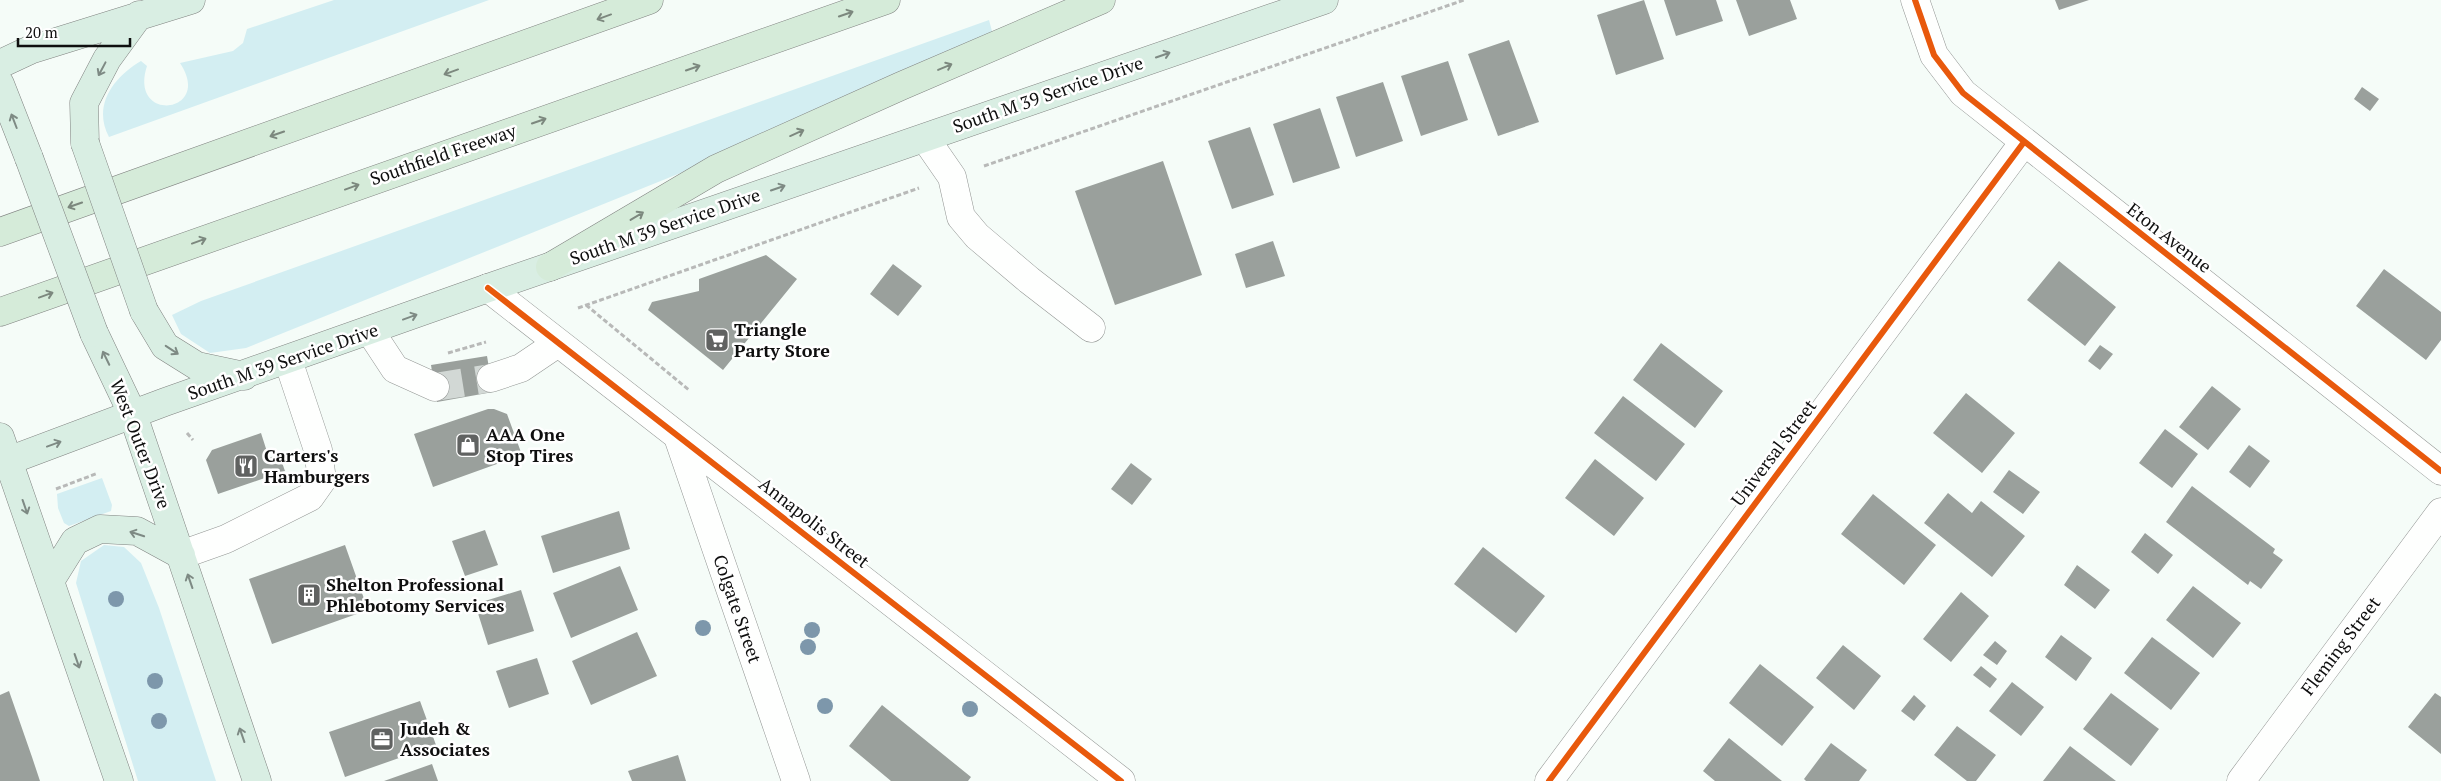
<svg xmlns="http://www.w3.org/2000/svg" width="2441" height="781" viewBox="0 0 2441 781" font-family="'PT Serif',serif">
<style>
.green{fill:#d3eef2}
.building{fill:#9aa09c}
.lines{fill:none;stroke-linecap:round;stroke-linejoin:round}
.minor-tunnel{stroke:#d2d8d5;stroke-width:28;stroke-dasharray:28 14;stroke-linecap:butt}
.minor-casing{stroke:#939694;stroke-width:29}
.major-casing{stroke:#808381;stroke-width:29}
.highway-casing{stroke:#808381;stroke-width:29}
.path{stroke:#b8b9b8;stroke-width:3;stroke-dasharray:5 2.5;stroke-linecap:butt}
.minor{stroke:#fefffe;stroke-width:28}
.major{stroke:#d9eee3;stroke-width:28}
.highway{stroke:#d5ebd9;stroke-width:28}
.major-bridge-casing{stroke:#808381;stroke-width:29;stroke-linecap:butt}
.major-bridge{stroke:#d9eee3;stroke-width:28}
.cycleway-casing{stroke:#fff;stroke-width:9}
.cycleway{stroke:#e8590c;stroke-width:6}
.tree{fill:#7d97ab}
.oneway{stroke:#7c887e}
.oneway2{stroke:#7e8a84}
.labels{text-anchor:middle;stroke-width:5;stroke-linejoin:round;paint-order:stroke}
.street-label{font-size:18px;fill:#0f0f0f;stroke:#fff}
.poi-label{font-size:18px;font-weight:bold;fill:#0f0f0f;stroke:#fff;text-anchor:start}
</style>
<rect width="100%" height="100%" fill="#f5fcf8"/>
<path class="green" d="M334 0H489L109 137C92 105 114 77 141 61L147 66C128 124 214 114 180 63L233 51 243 43 247 29Z
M989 20 993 35 683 172 246 348 210 353 181 334 172 315 201 301Z
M102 478 112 505 111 511 69 526 64 523 58 508 57 494Z
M104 545 124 547 141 563 159 608 216 781H138L76 583 81 561Z"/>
<path class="building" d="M1644 0 1664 59 1616 75 1597 15Z
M1664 0H1716L1723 21 1676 36Z
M1736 0H1790L1797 19 1749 36Z
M2055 0H2089L2059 10Z
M1509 40 1539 122 1498 136 1468 54Z
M1448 61 1468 120 1421 136 1401 76Z
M1383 82 1403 141 1356 157 1336 97Z
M2362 87 2379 99 2370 111 2354 99Z
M1320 108 1340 168 1293 183 1273 124Z
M1250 127 1274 195 1232 209 1208 141Z
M1163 161 1202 275 1115 305 1075 191Z
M1273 241 1285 276 1246 288 1235 254Z
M766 255 797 279 723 370 648 310 652 302 699 291V279Z
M2059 261 2116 307 2085 346 2027 300Z
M893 264 922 286 898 316 870 294Z
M2384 269 2441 312V340L2426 360 2356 306Z
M1661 343 1723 391 1695 428 1633 380Z
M2100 345 2113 354 2100 370 2088 361Z
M487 356 493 392 437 402 431 365Z
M2212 386 2241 409 2208 450 2179 427Z
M1966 393 2015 433 1982 473 1933 433Z
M1623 396 1685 444 1656 481 1594 433Z
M488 409H494L507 414 522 455 433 487 414 434Z
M2165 429 2198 454 2172 488 2139 463Z
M261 433 269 458 279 454 285 471 218 494 206 460 212 450Z
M2249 445 2270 461 2250 488 2229 472Z
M1595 459 1644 498 1614 536 1565 498Z
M1131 463 1152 479 1132 505 1111 489Z
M2009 470 2040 492 2023 514 1993 492Z
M2192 486 2275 549 2273 553 2283 560 2261 589 2250 581 2248 585 2166 522Z
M1948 493 1972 513 1981 501 2025 536 1992 577 1924 523Z
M1873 494 1936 545 1904 585 1841 534Z
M619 511 630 549 553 573 541 536Z
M485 530 498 565 465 576 452 541Z
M2145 533 2173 555 2158 574 2131 552Z
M345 545 368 610 272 644 249 579Z
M1483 547 1545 596 1516 633 1454 584Z
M2077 565 2110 590 2095 609 2064 585Z
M620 566 638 610 571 638 553 593Z
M2193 586 2241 623 2213 658 2166 620Z
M521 590 534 631 488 645 475 604Z
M1961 592 1989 616 1951 662 1923 639Z
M637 632 657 676 591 705 572 661Z
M2061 635 2092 658 2076 681 2045 657Z
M2152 637 2200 673 2171 710 2124 673Z
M1995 641 2007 651 1997 665 1983 655Z
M1843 645 1881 676 1854 710 1816 678Z
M537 658 549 694 509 708 496 671Z
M1760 664 1814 707 1782 746 1729 703Z
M1981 666 1997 679 1990 688 1973 675Z
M2012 682 2044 707 2021 736 1989 711Z
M9 691 32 757 40 781H0V695Z
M2111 693 2159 729 2131 766 2083 729Z
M2435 693 2441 697V754L2408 727Z
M1914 695 1926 706 1914 721 1901 711Z
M420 701 436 745 345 777 329 732Z
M882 705 971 777 968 781H891L849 746Z
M1957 726 1996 755 1976 781H1967L1934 755Z
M1729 738 1782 781H1715L1703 771Z
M1831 743 1867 770 1859 781H1806L1804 779Z
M2070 746 2116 781H2043Z
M678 755 686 781H632L628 771Z
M432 764 438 781H384Z"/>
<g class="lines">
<path class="minor-tunnel" d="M435 387 491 378"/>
<g class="minor-casing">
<path id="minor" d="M1915 0 1934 55 1963 93 2441 471
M925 138 952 177 961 217 977 236 1029 280 1091 328
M488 288 1121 781
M370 331 395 369 435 387
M491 378 521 368 558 343
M678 437 796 781
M181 555 226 539 310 497 322 480 318 450 288 360
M1549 781 2024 142
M2241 781 2441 512"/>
</g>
<g class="major-casing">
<path id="major" d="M0 64 30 50 191 0
M0 84 29 158
M85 143 84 103 107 59 139 15
M144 311 165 346 197 366 244 376
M94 333 133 415 257 781
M0 437 119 781
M0 464 165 402 488 288 1324 0
M50 581 75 541 100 529 137 531 181 555"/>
</g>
<g class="highway-casing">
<path id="highway" d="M0 232 649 0
M550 267 716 169 901 86 1101 0
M0 312 886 0"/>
</g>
<path class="path" d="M984 166 1464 0
M586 305 689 390
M578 308 919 188
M448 353 486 342
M187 433 193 440
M56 489 98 473"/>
<use href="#minor" class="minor"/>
<use href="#major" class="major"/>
<use href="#highway" class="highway"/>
<g class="major-bridge-casing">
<path id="major-bridge" d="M85 143 144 311
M29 158 94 333"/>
</g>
<use href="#major-bridge" class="major-bridge"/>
<g class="cycleway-casing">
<path id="cycleway" d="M1915 0 1934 55 1963 93 2441 471
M488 288 1121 781
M1549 781 2024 142"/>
</g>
<use href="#cycleway" class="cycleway"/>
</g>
<g class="tree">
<circle cx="116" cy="599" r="8"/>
<circle cx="703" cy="628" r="8"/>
<circle cx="812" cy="630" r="8"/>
<circle cx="808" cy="647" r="8"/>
<circle cx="155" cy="681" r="8"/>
<circle cx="825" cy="706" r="8"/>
<circle cx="970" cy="709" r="8"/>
<circle cx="159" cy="721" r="8"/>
</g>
<defs><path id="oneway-shaft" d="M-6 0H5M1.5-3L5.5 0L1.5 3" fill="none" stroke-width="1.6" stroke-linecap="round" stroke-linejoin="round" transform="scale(1.25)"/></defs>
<g class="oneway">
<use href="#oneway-shaft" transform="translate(846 14) rotate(-19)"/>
<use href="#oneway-shaft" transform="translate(604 17) rotate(160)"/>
<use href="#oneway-shaft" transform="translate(945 67) rotate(-23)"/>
<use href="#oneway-shaft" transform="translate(693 68) rotate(-19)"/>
<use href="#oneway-shaft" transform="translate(451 72) rotate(160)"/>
<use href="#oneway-shaft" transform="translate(539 121) rotate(-19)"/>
<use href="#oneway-shaft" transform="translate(797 133) rotate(-24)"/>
<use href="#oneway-shaft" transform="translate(277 134) rotate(161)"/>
<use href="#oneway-shaft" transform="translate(352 187) rotate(-20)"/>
<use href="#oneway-shaft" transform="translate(75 205) rotate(161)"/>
<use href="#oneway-shaft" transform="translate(637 216) rotate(-31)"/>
<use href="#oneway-shaft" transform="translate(199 241) rotate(-20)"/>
<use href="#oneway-shaft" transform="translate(46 295) rotate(-20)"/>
</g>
<g class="oneway2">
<use href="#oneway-shaft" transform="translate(1163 55) rotate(-19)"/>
<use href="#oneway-shaft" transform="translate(102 69) rotate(118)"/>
<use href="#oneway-shaft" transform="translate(14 121) rotate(-111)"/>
<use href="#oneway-shaft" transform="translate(778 188) rotate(-19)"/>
<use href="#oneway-shaft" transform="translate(410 317) rotate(-20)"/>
<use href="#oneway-shaft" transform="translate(172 350) rotate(33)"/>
<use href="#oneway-shaft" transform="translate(106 358) rotate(-116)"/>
<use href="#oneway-shaft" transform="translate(54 444) rotate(-20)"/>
<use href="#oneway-shaft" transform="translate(25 507) rotate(71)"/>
<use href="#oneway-shaft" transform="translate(137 534) rotate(-162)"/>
<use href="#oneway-shaft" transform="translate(190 581) rotate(-109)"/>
<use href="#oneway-shaft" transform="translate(77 661) rotate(71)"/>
<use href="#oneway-shaft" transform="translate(242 735) rotate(-109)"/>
</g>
<defs>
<g id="supermarket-square" transform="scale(1.25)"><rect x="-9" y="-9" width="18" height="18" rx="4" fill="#606261" stroke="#fff"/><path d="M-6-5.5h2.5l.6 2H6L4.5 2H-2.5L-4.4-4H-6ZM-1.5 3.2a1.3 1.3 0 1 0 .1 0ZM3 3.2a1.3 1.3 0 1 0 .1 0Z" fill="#fff"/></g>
<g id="shop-square" transform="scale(1.25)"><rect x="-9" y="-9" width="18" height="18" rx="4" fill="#606261" stroke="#fff"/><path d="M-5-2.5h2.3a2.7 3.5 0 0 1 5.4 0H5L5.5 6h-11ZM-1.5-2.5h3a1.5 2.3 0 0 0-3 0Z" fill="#fff"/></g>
<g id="restaurant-square" transform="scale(1.25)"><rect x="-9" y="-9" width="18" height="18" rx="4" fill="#606261" stroke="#fff"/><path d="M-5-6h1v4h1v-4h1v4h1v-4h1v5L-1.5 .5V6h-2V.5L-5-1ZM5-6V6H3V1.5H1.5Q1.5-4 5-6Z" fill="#fff"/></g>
<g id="building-square" transform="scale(1.25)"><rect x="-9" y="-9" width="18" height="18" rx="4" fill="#606261" stroke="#fff"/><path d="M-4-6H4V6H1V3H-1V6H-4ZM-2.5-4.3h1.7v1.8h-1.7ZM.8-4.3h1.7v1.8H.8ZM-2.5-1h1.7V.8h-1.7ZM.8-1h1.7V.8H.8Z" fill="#fff"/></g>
<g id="office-square" transform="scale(1.25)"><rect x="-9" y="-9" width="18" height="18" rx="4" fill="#606261" stroke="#fff"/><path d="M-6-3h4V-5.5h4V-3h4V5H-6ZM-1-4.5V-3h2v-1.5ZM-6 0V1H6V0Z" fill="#fff"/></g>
</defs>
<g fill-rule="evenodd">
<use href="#supermarket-square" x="717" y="340"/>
<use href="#shop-square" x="468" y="445"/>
<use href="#restaurant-square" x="246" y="466"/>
<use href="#building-square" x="309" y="595"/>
<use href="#office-square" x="382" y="739"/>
</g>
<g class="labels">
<g class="street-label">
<text transform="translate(1048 95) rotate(-19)" y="6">South M 39 Service Drive</text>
<text transform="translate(443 155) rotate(-19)" y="6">Southfield Freeway</text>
<text transform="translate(665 227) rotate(-19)" y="6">South M 39 Service Drive</text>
<text transform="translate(2169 238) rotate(38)" y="6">Eton Avenue</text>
<text transform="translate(283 362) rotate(-19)" y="6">South M 39 Service Drive</text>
<text transform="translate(140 444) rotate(69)" y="6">West Outer Drive</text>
<text transform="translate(1774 453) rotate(-53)" y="6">Universal Street</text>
<text transform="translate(814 523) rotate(38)" y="6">Annapolis Street</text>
<text transform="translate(737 609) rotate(71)" y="6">Colgate Street</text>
<text transform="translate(2341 646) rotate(-53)" y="6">Fleming Street</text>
</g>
<g class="poi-label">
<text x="734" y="336">Triangle<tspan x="734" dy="21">Party Store</tspan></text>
<text x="486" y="441">AAA One<tspan x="486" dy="21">Stop Tires</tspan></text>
<text x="264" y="462">Carters's<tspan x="264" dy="21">Hamburgers</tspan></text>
<text x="326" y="591">Shelton Professional<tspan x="326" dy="21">Phlebotomy Services</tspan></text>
<text x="400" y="735">Judeh &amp;<tspan x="400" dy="21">Associates</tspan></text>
</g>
</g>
<path d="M18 38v8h112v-8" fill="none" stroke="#0f0f0f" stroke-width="2.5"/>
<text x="25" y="38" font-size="15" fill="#0f0f0f" stroke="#ffffff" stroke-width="4" paint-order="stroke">20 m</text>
</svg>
